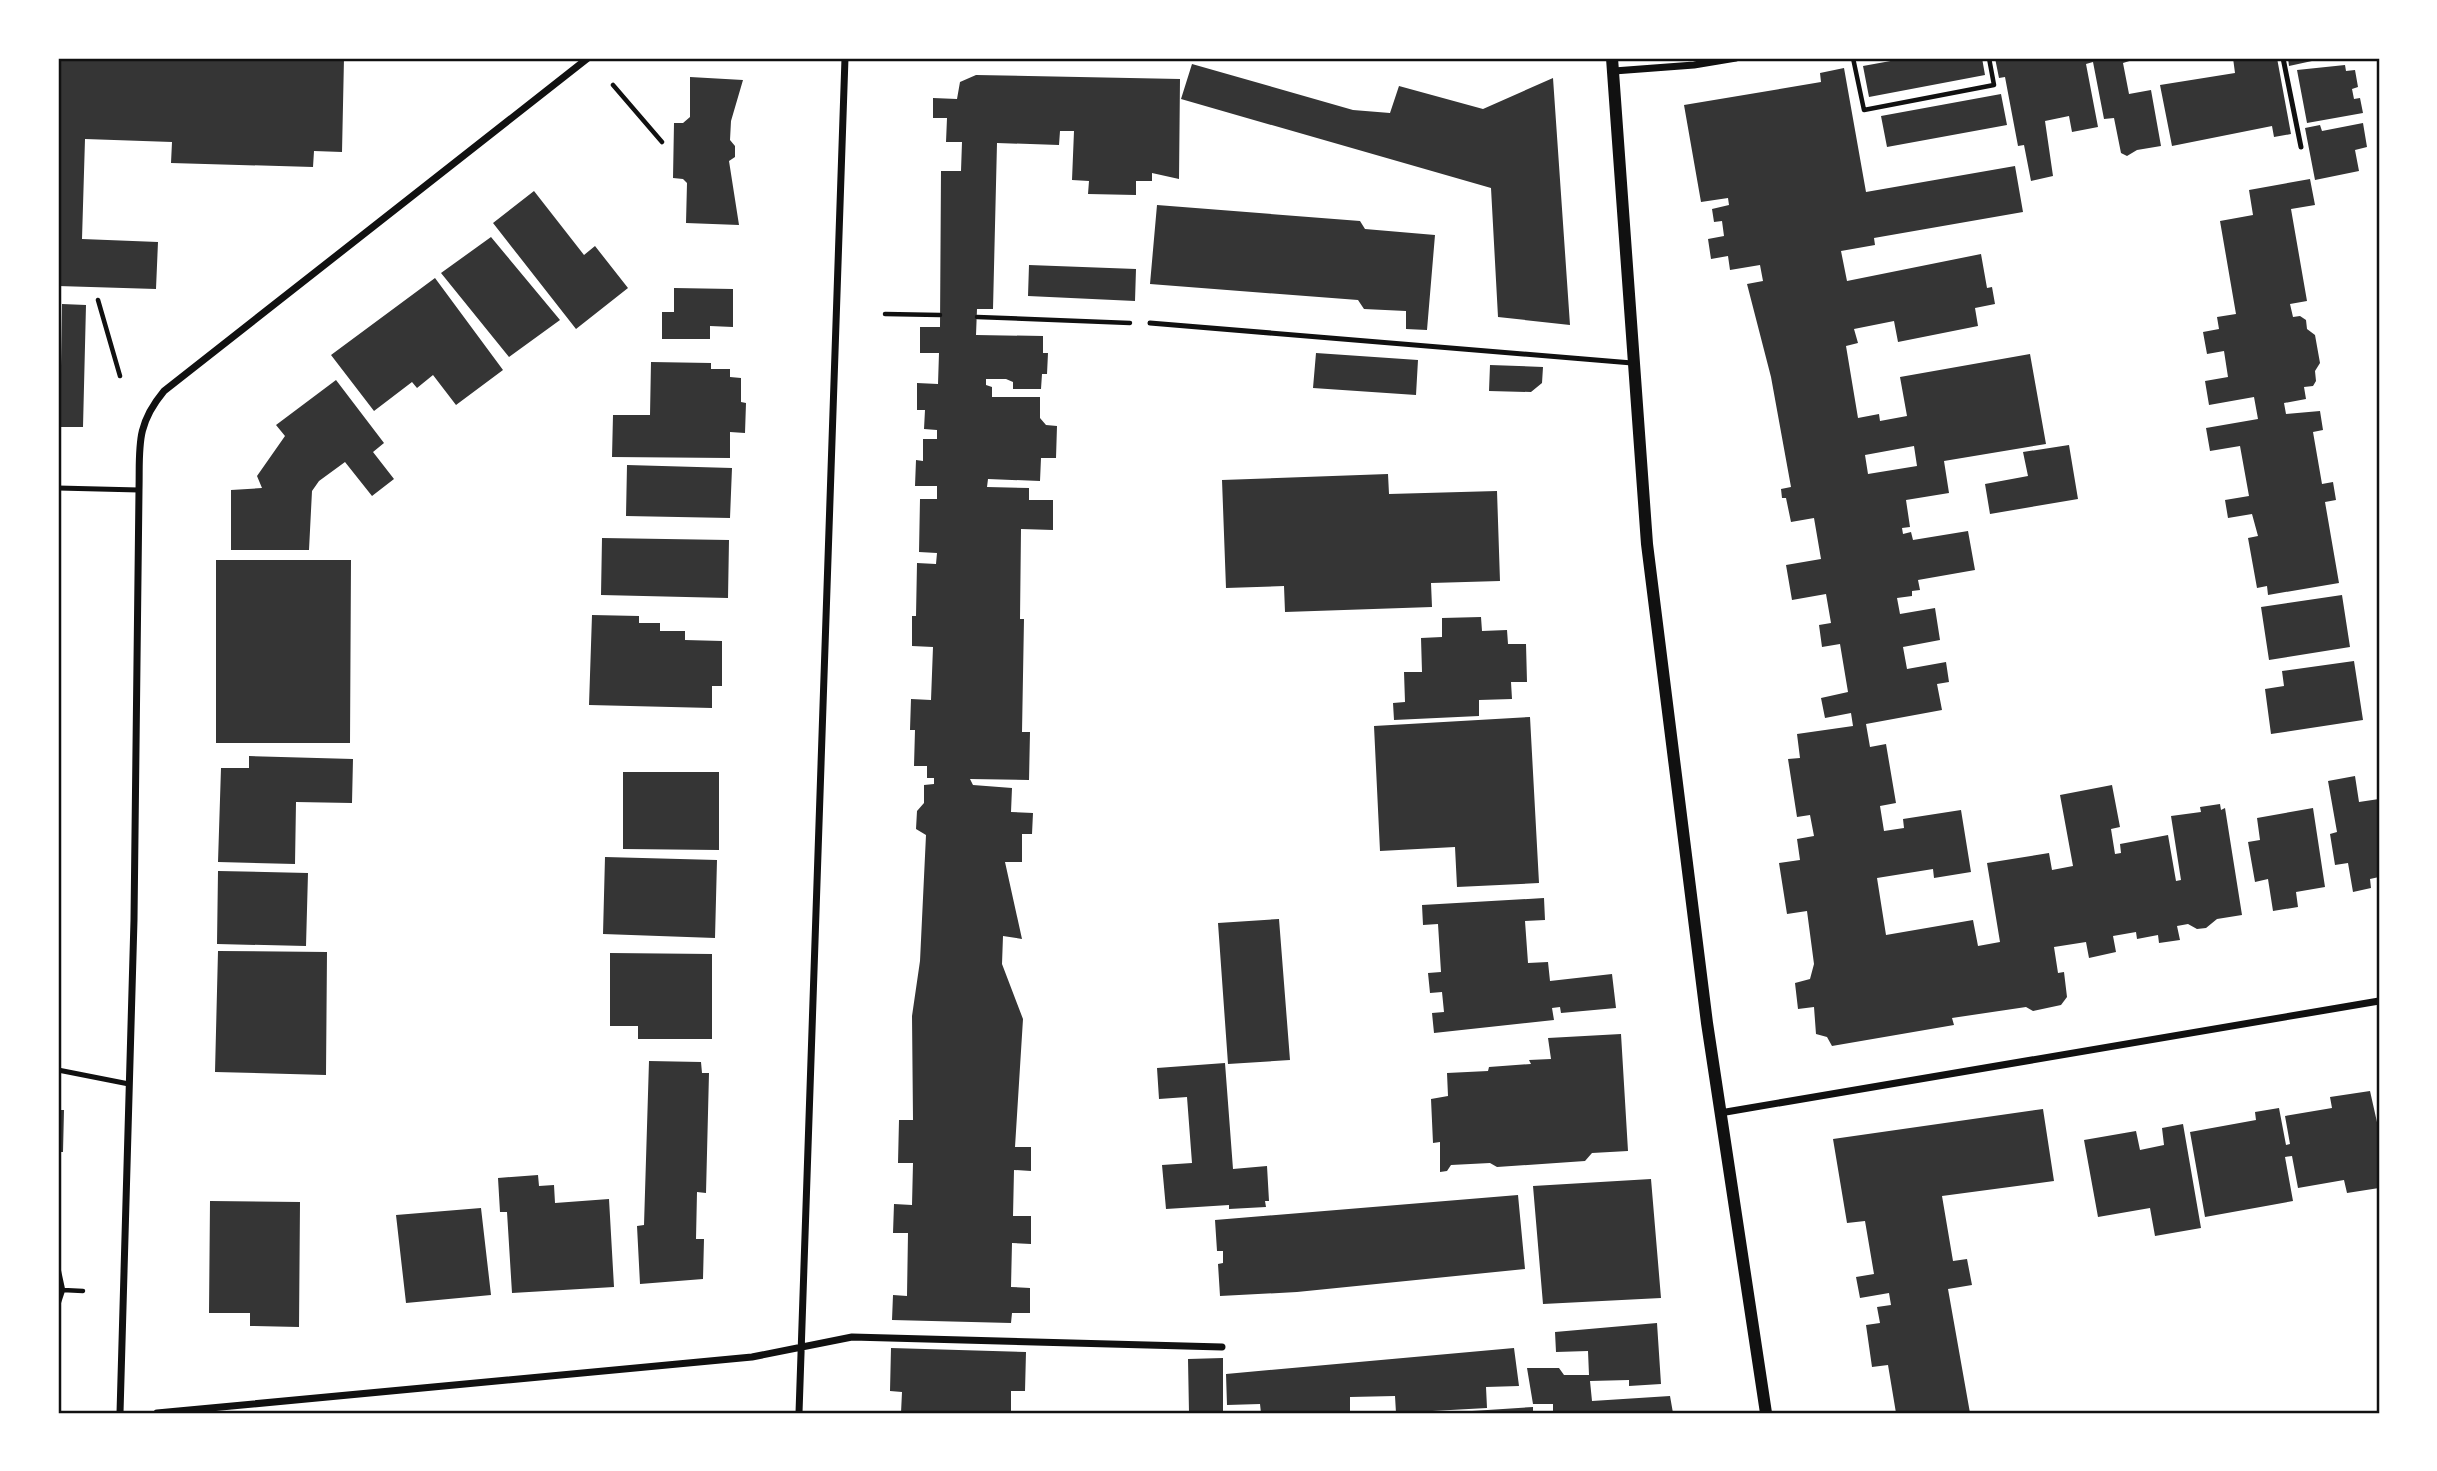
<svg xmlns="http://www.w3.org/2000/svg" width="2437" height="1471" viewBox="0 0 2437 1471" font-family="Georgia,serif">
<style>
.building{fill:#353535;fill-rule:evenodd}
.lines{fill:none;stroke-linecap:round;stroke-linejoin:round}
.path{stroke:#111;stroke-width:4.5}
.service{stroke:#111;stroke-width:5}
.minor{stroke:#111;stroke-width:7}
.tertiary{stroke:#111;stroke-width:12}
.neatline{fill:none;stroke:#111;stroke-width:2.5}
</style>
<rect width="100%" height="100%" fill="#fff"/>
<path class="building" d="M58 58H344L342 152 314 151 313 167 171 163 172 142 85 139 82 239 158 242 156 289 58 286Z
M1907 58H1982L1985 75 1869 97 1863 66Z
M1995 58H2139L2123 63 2129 94 2151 90 2161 146 2137 150 2127 156 2121 153 2114 118 2104 119 2093 62 2086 64 2098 127 2072 132 2069 116 2045 121 2053 176 2031 181 2024 145 2018 146 2005 77 1999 78Z
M2233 58H2277L2291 134 2274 137 2272 126 2172 146 2160 85 2235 73Z
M2288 58H2311L2312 61 2289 66Z
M1192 64 1353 110 1390 113 1399 86 1483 109 1553 78 1570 325 1498 317 1491 188 1181 99Z
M2345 65 2346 71 2355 70 2358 87 2352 89 2354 99 2360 98 2363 113 2307 123 2297 70Z
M1844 68 1866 192 2015 166 2023 212 1874 238 1875 245 1841 251 1847 281 1981 254 1987 288 1992 287 1995 304 1975 308 1978 326 1898 342 1894 321 1854 329 1858 343 1846 346 1858 418 1879 414 1880 421 1907 416 1900 377 2030 354 2046 444 1944 461 1949 493 1906 500 1910 527 1902 528 1903 534 1911 532 1913 540 1968 531 1975 570 1918 580 1920 590 1912 591V596L1897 598 1900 614 1935 608 1940 640 1903 647 1907 669 1946 662 1949 682 1937 684 1942 710 1866 724 1870 747 1886 744 1896 803 1880 806 1884 831 1904 828 1903 819 1961 810 1971 872 1934 878 1933 869 1877 878 1886 935 1973 920 1978 946 2000 942 1987 863 2049 853 2052 870 2073 866 2060 795 2112 785 2120 827 2111 829 2115 854 2121 853 2120 844 2168 835 2176 881 2181 880 2171 816 2201 812 2200 807 2220 804 2221 810 2225 808 2242 915 2217 919 2206 928 2197 929 2188 924 2177 926 2180 940 2159 943 2158 935 2137 939 2136 932 2113 936 2116 952 2089 958 2086 942 2054 947 2058 973 2064 972 2067 997 2061 1005 2033 1011 2026 1007 1952 1018 1954 1025 1832 1046 1827 1037 1816 1034 1814 1007 1798 1009 1795 983 1810 979 1814 964 1807 911 1787 914 1779 863 1800 860 1797 839 1814 836 1810 815 1797 817 1788 759 1800 758 1797 734 1853 726 1851 713 1825 718 1821 698 1848 692 1840 644 1822 647 1819 625 1831 623 1826 594 1792 600 1786 565 1821 559 1814 518 1791 522 1786 498H1782L1781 489 1791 487 1771 377 1747 284 1763 281 1760 265 1730 270 1728 256 1711 259 1708 239 1724 236 1722 221 1714 222 1712 209 1729 205 1728 198 1701 202 1684 105 1821 82 1820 73ZM1914 446 1917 466 1868 474 1865 455Z
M976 75 1180 79 1179 179 1152 173V181H1136V195L1088 194 1089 181 1072 180 1074 131H1060L1059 145 997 143 993 309H977L976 335 1043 336V353H1048L1047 374H1042L1041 389H1013V382L1006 379H986V385L992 387V397H1040V418L1046 425 1057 426 1056 458H1041L1040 481 988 479 987 487 1029 488V500H1053V530L1021 529 1020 619H1024L1022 732H1030L1029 780 970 779 973 785 1012 788 1011 812 1033 813 1032 834H1022V862H1005L1022 939 1003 936 1002 964 1023 1019 1015 1147H1031V1171L1014 1170 1013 1216H1031V1244L1012 1243 1011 1287 1030 1288V1313H1012L1011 1323 892 1320 893 1295 907 1296 908 1233H893L894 1204 912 1205 913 1163H898L899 1120H913L912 1016 920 961 926 835 916 829 917 811 924 803V785L934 784V778H927V766H914L915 730H910L911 699 931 700 933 647 912 646V616H916L917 563 936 564 937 553 919 552 920 499H937V486H915L916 460 923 461V439H937V430L924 429 925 410H917V383L938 384 939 353H920V327H940L941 171H961L962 142H946L947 118H933V98L957 99 960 82Z
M690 77 743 80 731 121 730 140 735 146V157L729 161 739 225 686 223 687 183 683 179 673 178 674 123H683L690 117Z
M2001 94 2007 125 1887 147 1881 116Z
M2363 123 2367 147 2355 150 2359 171 2315 180 2305 128 2320 125 2322 131Z
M2310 179 2315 205 2291 209 2307 301 2290 304 2293 317 2300 316 2306 320 2307 329 2315 335 2320 363 2315 371 2316 381 2313 386 2304 387 2306 399 2284 403 2286 414 2320 411 2323 430 2313 432 2322 484 2333 482 2336 500 2325 502 2339 583 2268 595 2267 586 2257 588 2248 538 2258 536 2252 514 2228 518 2225 500 2249 496 2240 446 2210 451 2206 428 2258 419 2254 397 2209 405 2205 381 2228 377 2224 351 2207 354 2203 332 2219 329 2217 317 2236 314 2220 221 2253 215 2249 190Z
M534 191 584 255 595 246 628 288 576 329 493 223Z
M1157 205 1360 221 1365 229 1435 235 1427 330 1406 329V311L1364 309 1358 300 1150 284Z
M491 237 560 320 509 357 441 273Z
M1029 265 1136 269 1135 301 1028 296Z
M435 278 503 370 456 405 433 375 417 388 412 382 374 411 331 355Z
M674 288 733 289V327L710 326V339H662V312H674Z
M62 304 86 305 83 427H60Z
M1316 353 1418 360 1416 395 1313 388Z
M651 362 711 363V369H730V377L741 378V402L746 403 745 433 730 432V458L612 457 613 415H650Z
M1490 365 1543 367 1542 383 1531 392 1489 391Z
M336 380 384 443 373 452 394 479 372 496 345 462 319 481 312 491 309 550H231V490L262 488 257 476 285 436 276 425Z
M2069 445 2078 499 1990 514 1985 484 2028 476 2023 452Z
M627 465 732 468 730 518 626 516Z
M1388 474 1389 494 1497 491 1500 581 1431 583 1432 607 1285 612 1284 586 1226 588 1222 480Z
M602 538 729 540 728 598 601 595Z
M216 560H351L350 743H216Z
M2342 595 2350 647 2269 660 2261 607Z
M592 615 639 616V623H660V631H685V640L722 641V686H712V708L589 705Z
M1481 617 1482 631 1507 630 1508 644H1526L1527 682H1511L1512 699 1479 700V716L1394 720 1393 703 1405 702 1404 672H1422L1421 638 1442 637V618Z
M2354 661 2363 720 2271 734 2265 689 2284 686 2282 671Z
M1530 717 1539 883 1457 887 1455 847 1380 851 1374 726Z
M249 756 353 759 352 803 296 802 295 864 218 862 221 768H249Z
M623 772H719V850L623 849Z
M2355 776 2359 802 2379 799V877L2370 879 2371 888 2353 892 2348 863 2335 865 2330 834 2337 832 2328 781Z
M2313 808 2325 887 2296 892 2298 907 2273 911 2268 879 2255 882 2248 842 2260 840 2257 818Z
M605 857 717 860 715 938 603 934Z
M218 871 308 873 306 946 217 944Z
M1544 898 1545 920 1525 921 1528 963 1548 962 1550 981 1612 974 1616 1008 1561 1013 1560 1007 1552 1008 1554 1020 1434 1033 1432 1013 1444 1012 1442 992 1430 993 1428 973 1441 972 1438 924 1423 925 1422 905Z
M1279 919 1290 1060 1228 1064 1218 923Z
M218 951 327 952 326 1075 215 1072Z
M610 953 712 954V1039H638V1026H610Z
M1621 1034 1628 1151 1592 1153 1585 1161 1497 1167 1490 1163 1451 1165 1447 1171 1440 1172V1142L1433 1143 1431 1099 1448 1096 1447 1073 1488 1071 1489 1067 1531 1064 1529 1060 1551 1059 1548 1038Z
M649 1061 701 1062 702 1073H709L706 1193 697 1192 696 1239H704L703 1279 640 1284 637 1226 644 1225Z
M1225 1063 1233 1169 1267 1166 1269 1201H1265L1266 1207 1229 1209V1205L1166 1209 1162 1165 1192 1163 1187 1097 1159 1099 1157 1068Z
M2370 1091 2379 1131V1188L2347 1193 2344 1180 2298 1188 2292 1156 2285 1157 2293 1201 2205 1217 2190 1132 2256 1120 2255 1112 2279 1108 2286 1145 2290 1144 2285 1116 2332 1108 2330 1097Z
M2043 1109 2054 1181 1942 1196 1953 1261 1967 1259 1972 1285 1948 1289 1970 1413H1896L1888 1365 1872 1367 1866 1325 1880 1323 1877 1307 1891 1305 1889 1293 1860 1298 1856 1277 1874 1274 1865 1221 1847 1223 1833 1139Z
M58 1110H64L63 1152H58Z
M2183 1124 2201 1228 2155 1236 2150 1208 2098 1217 2084 1140 2136 1131 2140 1150 2164 1145 2162 1128Z
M538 1175 539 1186 554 1185 555 1203 609 1199 614 1287 512 1293 507 1212H500L498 1178Z
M1651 1179 1661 1298 1543 1304 1533 1186Z
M1518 1195 1525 1269 1297 1292 1220 1296 1218 1264 1223 1263V1251H1217L1215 1220Z
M210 1201 300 1202 299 1327 250 1326V1313H209Z
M481 1208 491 1295 406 1303 396 1215Z
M1657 1323 1661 1384 1629 1386V1380L1590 1381 1592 1401 1670 1396 1673 1413H1553V1404H1533L1527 1368H1559L1564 1375H1589L1588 1351 1556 1352 1555 1332Z
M891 1348 1026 1352 1025 1391H1011V1413H901L902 1392 890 1391Z
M1514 1348 1519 1386 1486 1387 1487 1408 1396 1413 1395 1396 1350 1397V1413H1261L1260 1404 1227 1405 1226 1374Z
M1223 1358V1413H1189L1188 1359Z
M1533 1407V1413H1472V1411Z"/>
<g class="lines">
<path class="path" d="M1853 58 1864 110 1994 85 1989 58
M613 85 662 142
M98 300 120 376
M885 314 940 315
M977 317 1130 323
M58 1267 63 1290
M58 1305 63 1290 83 1291"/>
<path class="service" d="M2283 58 2301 147
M1150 323 1632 363
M58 488 139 490
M58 1070 129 1084"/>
<path class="minor" d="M1614 71 1694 65 1736 58
M1720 1113 2379 1001
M120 1413 134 920 139 490C140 447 135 426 164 391L588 58
M157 1413 752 1357 852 1337 1222 1347
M799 1413 845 58"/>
<path class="tertiary" d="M1612 58 1647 544 1707 1023 1766 1413"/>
</g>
<rect width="2437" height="1471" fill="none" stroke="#ffffff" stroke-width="119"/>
<rect x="60" y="60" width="2318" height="1352" class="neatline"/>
</svg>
